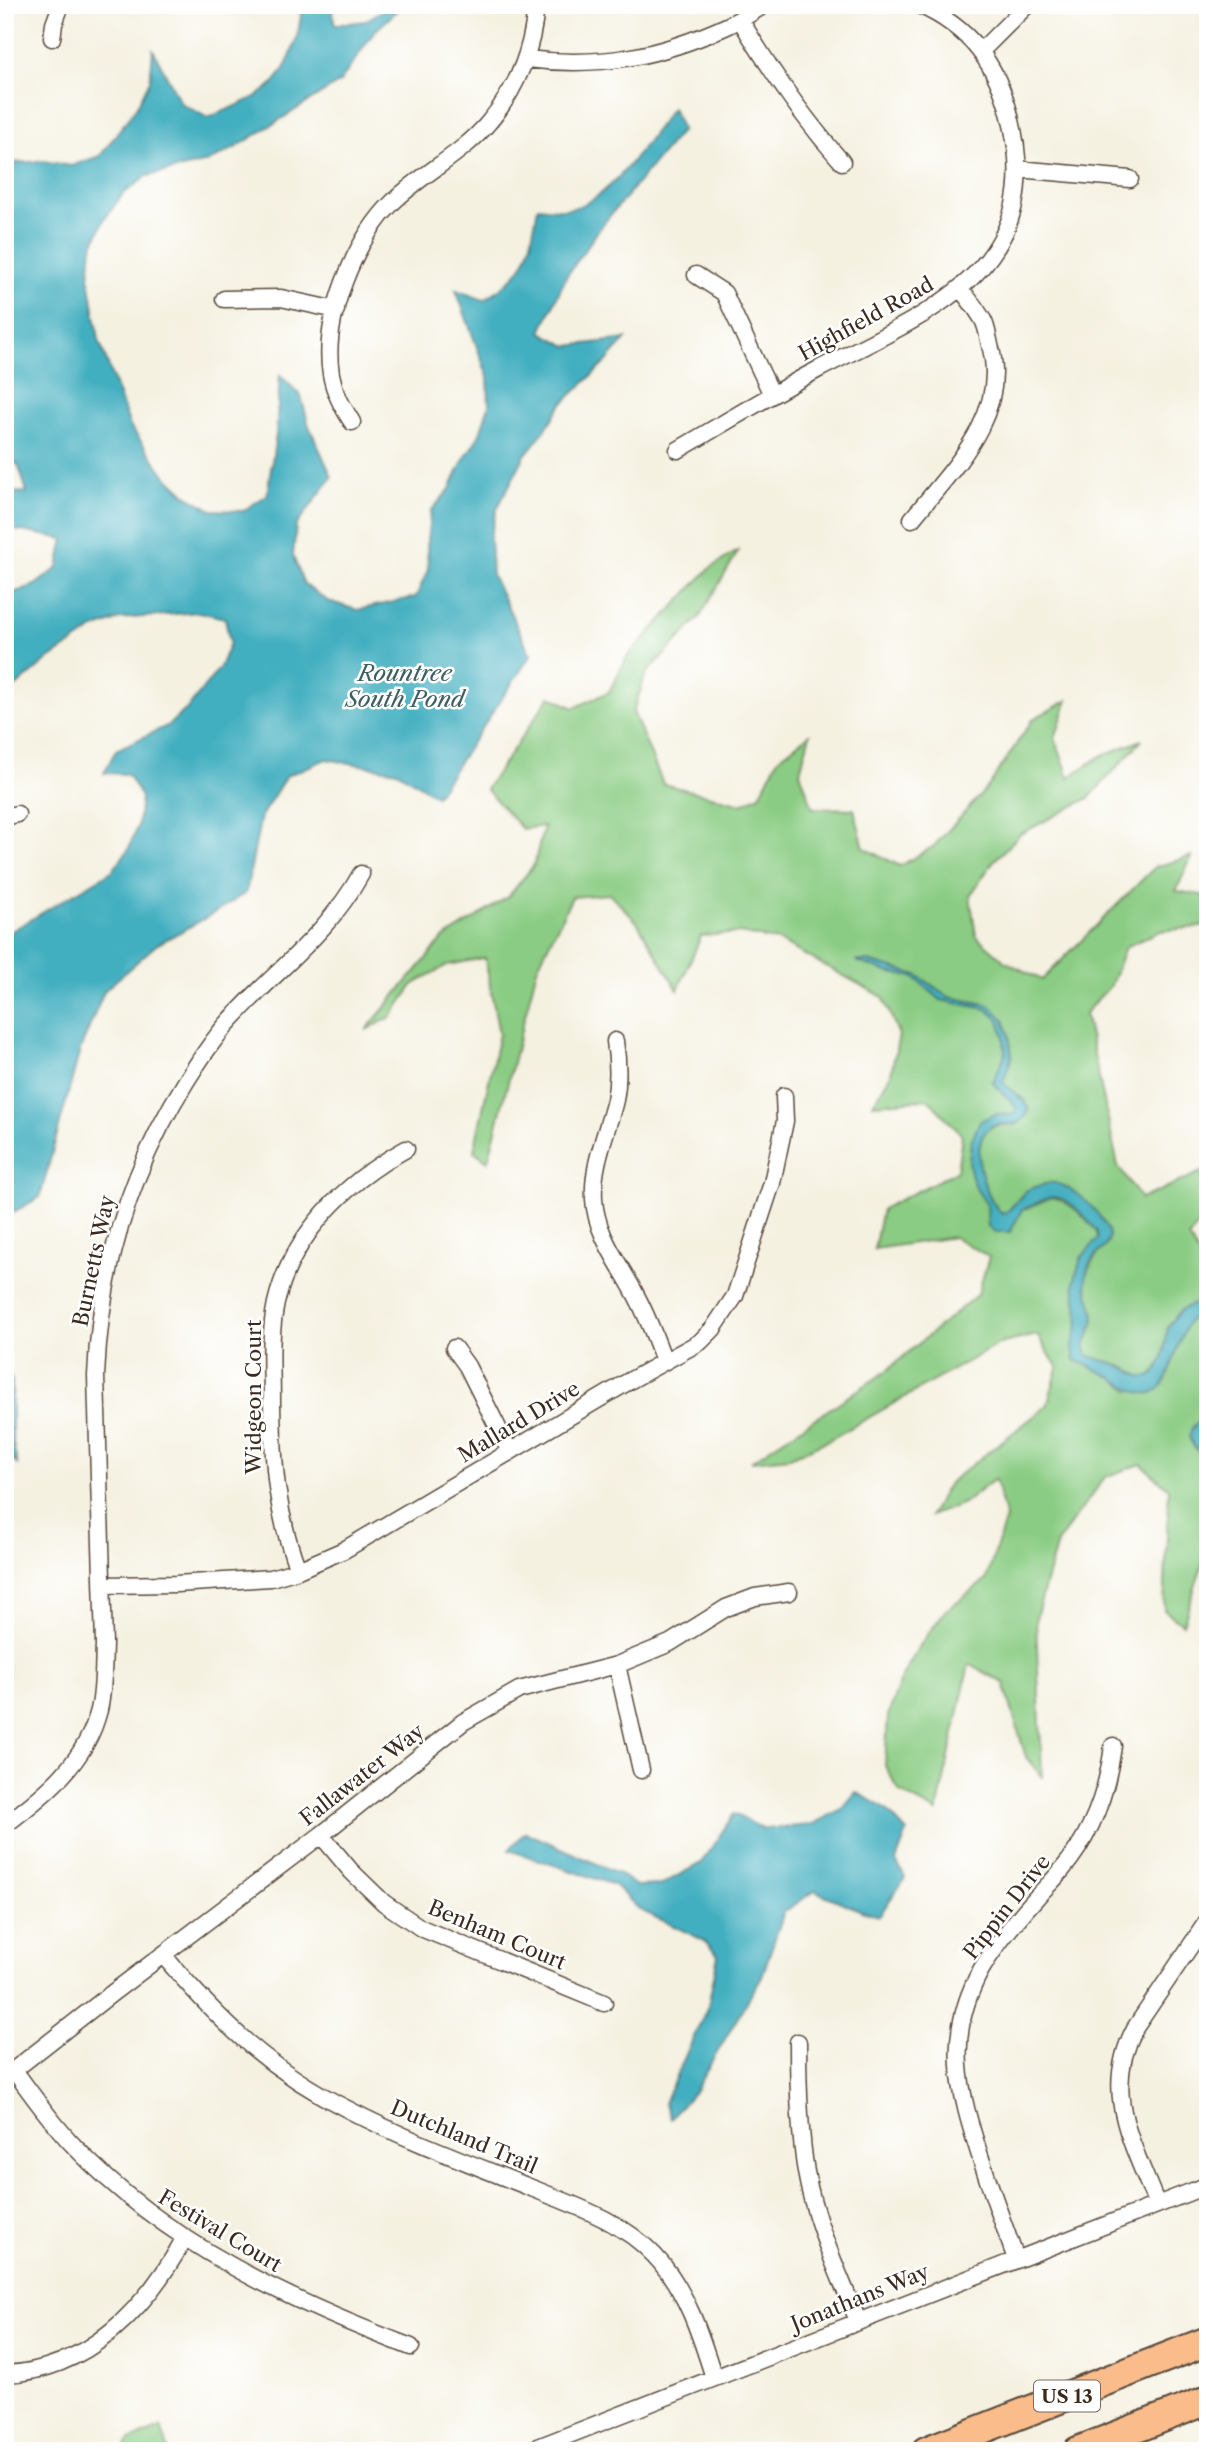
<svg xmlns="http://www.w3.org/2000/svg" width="1213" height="2456" viewBox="0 0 1213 2456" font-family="'Libre Caslon Text',serif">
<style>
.green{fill:#8acc83;stroke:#627b50;stroke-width:2}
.water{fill:#42afc0;stroke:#3e6c6f;stroke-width:2}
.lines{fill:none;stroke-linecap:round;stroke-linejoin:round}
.minor-casing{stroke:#57483b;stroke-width:19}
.motorway-casing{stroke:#57483b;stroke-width:32}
.minor{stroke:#fff;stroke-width:16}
.motorway{stroke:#f9bc8a;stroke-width:28}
.labels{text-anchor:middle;stroke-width:5;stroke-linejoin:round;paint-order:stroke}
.shield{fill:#fff;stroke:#766a62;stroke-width:2}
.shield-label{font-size:19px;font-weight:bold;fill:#3b2a1e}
.street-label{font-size:21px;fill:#3b2a1e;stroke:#fff}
.water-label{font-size:23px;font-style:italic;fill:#3e5f5f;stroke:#fff}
</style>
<rect width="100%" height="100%" fill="#fff"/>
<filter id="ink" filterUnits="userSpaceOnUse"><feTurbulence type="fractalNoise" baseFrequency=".0143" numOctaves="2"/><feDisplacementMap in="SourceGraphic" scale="14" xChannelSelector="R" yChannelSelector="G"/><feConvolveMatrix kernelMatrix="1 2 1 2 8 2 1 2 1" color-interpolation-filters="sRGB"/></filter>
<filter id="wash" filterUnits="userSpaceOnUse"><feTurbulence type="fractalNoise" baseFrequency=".00686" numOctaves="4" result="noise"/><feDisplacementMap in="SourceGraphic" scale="28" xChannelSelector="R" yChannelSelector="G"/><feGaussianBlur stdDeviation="1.57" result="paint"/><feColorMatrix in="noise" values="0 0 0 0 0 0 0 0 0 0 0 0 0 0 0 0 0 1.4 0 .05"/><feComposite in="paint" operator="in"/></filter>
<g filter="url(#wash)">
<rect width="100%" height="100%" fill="#f5f1e1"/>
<path class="green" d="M739 550 699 618 646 674 633 712 663 784 742 804 760 795 778 759 810 734 800 772 813 808 854 809 864 848 900 866 934 846 988 787 1033 719 1068 700 1055 738 1069 777 1103 755 1142 740 1089 798 1020 834 993 862 970 896 976 936 1006 962 1042 980 1155 867 1192 856 1176 891 1208 896V926L1160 931 1125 947 1111 985 1085 1013 1118 1166 1141 1199 1208 1169V1210L1189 1238 1208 1271V1302L1191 1305 1181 1310 1168 1327 1163 1359 1155 1373 1150 1377H1142L1123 1367 1086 1355C1082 1340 1094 1332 1094 1318 1095 1312 1089 1303 1087 1297 1081 1273 1093 1258 1108 1242L1071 1190H1027L1007 1212 1002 1214C985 1197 970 1152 986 1131 992 1123 1009 1125 1018 1124L1026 1101 1009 1090 1003 1082 1012 1056 1009 1035 989 1005 949 997 917 975 868 961 887 972 914 977 941 1000 987 1009 999 1020 1004 1036 1005 1055 993 1082C999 1093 1013 1098 1017 1110L1012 1115 996 1114 971 1142 969 1164 974 1185 987 1205 988 1226 1052 1197C1072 1202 1084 1218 1097 1231L1098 1239 1081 1258 1074 1283 1079 1321 1073 1346 1075 1360 1112 1377 1130 1391 1166 1380 1178 1341 1189 1320 1208 1315V1412L1192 1428 1193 1446 1208 1458V1547L1183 1624 1164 1610 1169 1489 1141 1464 1105 1477 1057 1543 1036 1618 1042 1777 1026 1757 1004 1683 969 1664 937 1812 900 1792 885 1766 888 1716 901 1678 921 1644 945 1611 986 1580 1006 1518 995 1479 964 1503 930 1516 949 1483 1047 1406 1058 1368 1037 1335 999 1344 827 1441 790 1457 751 1461 885 1372 978 1294 989 1257 954 1237 874 1249 882 1209 957 1171 962 1135 928 1099 873 1104 891 1074 899 1035 883 997 779 941 740 933 701 936 678 990 637 922 610 894 572 897 537 968 488 1161 474 1151 499 1034 485 958 448 965 414 984 391 1017 366 1030 443 939 509 896 534 865 544 826 522 829 486 789 550 696 574 708 609 692 627 657 709 569Z
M161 2428 169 2451H122L130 2440Z"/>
<path class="water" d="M302 5H331L335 25 365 21 391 5H403L374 32 340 82 235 148 208 162 147 176 122 195 104 220 92 247 89 278 99 340 130 426 165 475 186 495 212 510 243 511 267 495 276 435 280 375 301 396 309 426 332 477 296 526 293 556 304 584 328 601 357 610 416 597 428 570 427 540 431 511 450 489 463 461 479 436 489 406 488 377 456 290 484 300C530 270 528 258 538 207 547 208 557 210 566 209 608 206 648 139 672 108L682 130 602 225 566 277 541 332 567 346 626 339 606 362 561 405 545 430 525 455 497 509 490 537 492 575 531 655 436 796 397 771 326 759 286 776 261 816 246 893 204 919 156 945 104 991 80 1050 40 1197 12 1213 5 1225V935L112 871 128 850 138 825 141 797 127 774 104 773 116 750 167 726 188 708 220 667 230 643 225 618 198 612 120 619 94 629 49 659 5 696V596L35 585 58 568 64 539 5 528V493L27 492 18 464 5 462V159L13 163 43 161 71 166 100 156 136 108 150 80 153 50 181 103 208 118C225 110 247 103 263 92 289 74 300 36 302 5Z
M856 961H868L917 975 949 997 989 1005 1004 1019 1009 1035 1012 1056 1003 1082C1011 1093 1025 1097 1029 1110 1018 1135 1002 1116 988 1129 968 1147 985 1198 1002 1214 1012 1211 1017 1199 1025 1192 1030 1187 1042 1185 1050 1183 1068 1180 1110 1219 1109 1237 1108 1248 1095 1253 1090 1263 1078 1287 1096 1303 1094 1320 1092 1333 1082 1341 1087 1355L1123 1367 1142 1377H1150L1155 1373 1163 1359 1168 1327 1181 1310 1191 1305 1208 1302V1315L1189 1320C1179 1340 1174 1362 1165 1381 1151 1408 1125 1384 1109 1376 1098 1370 1086 1365 1075 1360L1073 1346 1079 1321 1074 1283 1081 1258 1098 1239 1097 1231C1087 1221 1070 1197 1053 1197 1044 1198 1031 1206 1022 1210L1010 1232H995L988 1226 987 1205 974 1185 969 1164 971 1142 980 1121 996 1114 1011 1115 1017 1110C1013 1098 999 1093 993 1082L1005 1055 1004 1036 999 1020 987 1009 941 1000 914 977 887 972Z
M5 1363 12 1382V1438L17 1464 5 1452Z
M1208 1412V1458L1193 1445 1189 1437 1192 1428Z
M856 1792 886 1809 907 1832 896 1861 905 1878 879 1916 864 1912 815 1891 784 1912 762 1976 694 2092 671 2118 664 2103 708 2006 718 1955 703 1940 640 1910 614 1885 509 1850 525 1832 618 1873 636 1886 661 1885 701 1863 734 1814 763 1829 811 1825 842 1809Z"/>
</g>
<g filter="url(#ink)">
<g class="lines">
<g class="minor-casing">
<path id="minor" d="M740 19C770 70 803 118 842 162
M52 38 54 24 61 5
M981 51 1027 5
M526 59C600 68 659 57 727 26 740 20 752 12 765 5
M1018 169 1130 179
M696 275 724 293 772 395
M224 299 281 298 336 310
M352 422C342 406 334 392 331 374 322 320 354 241 392 203 422 173 462 155 489 122 517 89 533 48 536 5
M678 450C724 423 770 395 817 370 929 312 1049 270 1010 116 997 64 969 27 919 5
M912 519C952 469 1010 415 990 345 988 337 987 327 983 320 977 309 968 299 961 289
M5 817 17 814
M615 1041C618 1061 619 1080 615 1100 607 1133 592 1164 594 1199 596 1236 621 1265 637 1297 648 1318 656 1339 664 1361
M454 1348 467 1366 510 1452
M298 1570C276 1511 273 1466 272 1403 272 1370 269 1335 276 1303 292 1234 346 1182 406 1149
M102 1585 176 1584 271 1578 298 1570 344 1550 631 1380 700 1342 713 1329 735 1296 772 1183 785 1121 784 1096
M617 1665 641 1770
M5 1825C46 1794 86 1762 99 1710 104 1689 103 1667 104 1645L96 1376C100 1270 130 1170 187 1080 199 1061 212 1041 227 1024 273 972 326 937 361 874
M321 1835 351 1871 384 1903 421 1928 604 2003
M163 1955C220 2022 269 2070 349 2110 407 2140 469 2163 529 2187 573 2205 621 2220 654 2255 686 2288 701 2336 714 2378
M798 2042C798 2085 799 2130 806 2172 815 2224 839 2274 858 2321
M14 2070C33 2096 51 2122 74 2146 166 2243 287 2300 411 2347
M5 2077 111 1994 321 1835 463 1722 519 1690 617 1665 670 1643 726 1608 755 1597 789 1592
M1157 2205C1133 2143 1101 2093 1135 2028L1208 1920
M1016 2259C1004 2226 992 2193 981 2159 959 2091 944 2037 981 1970 996 1944 1016 1920 1036 1898 1044 1889 1053 1881 1061 1871 1092 1835 1107 1793 1113 1746
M5 2374C88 2371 147 2307 184 2239
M528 2451 1208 2185"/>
</g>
<g class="motorway-casing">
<path id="motorway" d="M926 2451 1208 2341
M1078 2451 1208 2400"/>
</g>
<use href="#minor" class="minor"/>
<use href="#motorway" class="motorway"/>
</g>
</g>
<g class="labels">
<rect class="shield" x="1034" y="2380.5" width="66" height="31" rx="5"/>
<g class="shield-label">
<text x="1067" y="2403">US 13</text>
</g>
<g class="street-label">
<text transform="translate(866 319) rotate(-29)" y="7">Highfield Road</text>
<text transform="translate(94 1261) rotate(-78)" y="7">Burnetts Way</text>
<text transform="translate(254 1397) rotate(-90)" y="7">Widgeon Court</text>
<text transform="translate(519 1422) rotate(-31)" y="7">Mallard Drive</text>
<text transform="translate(362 1775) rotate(-38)" y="7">Fallawater Way</text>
<text transform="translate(1007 1907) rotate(-52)" y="7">Pippin Drive</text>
<text transform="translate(497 1935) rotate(23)" y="7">Benham Court</text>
<text transform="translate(464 2137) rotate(23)" y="7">Dutchland Trail</text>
<text transform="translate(220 2231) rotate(31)" y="7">Festival Court</text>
<text transform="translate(860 2298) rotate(-22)" y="7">Jonathans Way</text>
</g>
<g class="water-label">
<text x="405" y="681">Rountree<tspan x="405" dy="26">South Pond</tspan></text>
</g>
</g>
<rect width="1213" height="2456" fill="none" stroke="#fff" stroke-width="28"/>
</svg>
